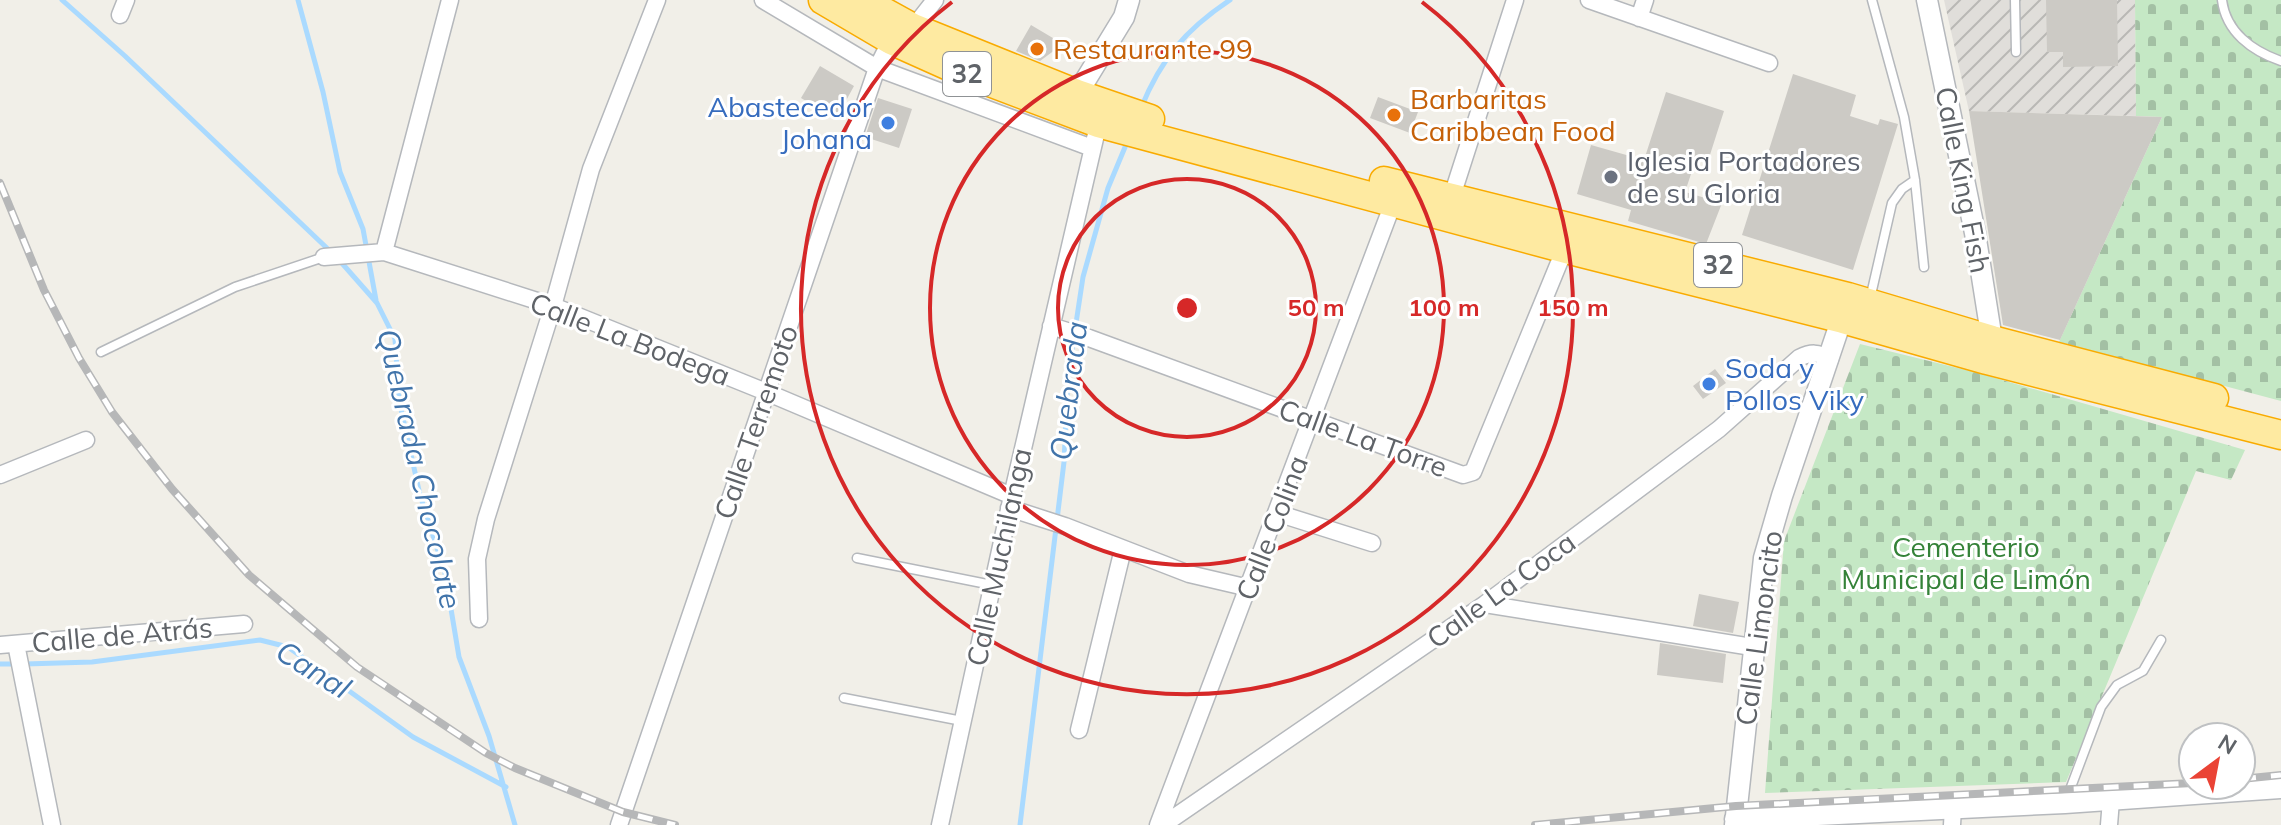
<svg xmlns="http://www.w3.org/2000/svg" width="2281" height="825" viewBox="0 0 2281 825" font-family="Mulish,sans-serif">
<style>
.industrial{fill:url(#industrial-furrows)}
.cemetery{fill:url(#cemetery-stones)}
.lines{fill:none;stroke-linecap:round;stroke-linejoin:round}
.stream{stroke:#aadaff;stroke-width:5}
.building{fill:#cccac5}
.service-casing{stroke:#b5b8bc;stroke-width:11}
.minor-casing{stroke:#b5b8bc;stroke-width:19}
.tertiary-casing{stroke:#b5b8bc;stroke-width:23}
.trunk-casing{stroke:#f9ab00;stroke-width:31}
.service{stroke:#fff;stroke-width:8}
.minor{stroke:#fff;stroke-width:16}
.tertiary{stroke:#fff;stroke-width:20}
.trunk{stroke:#feeaa1;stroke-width:28}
.rail-casing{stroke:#b6b7b8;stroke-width:8}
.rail{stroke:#fff;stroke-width:5;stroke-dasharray:15;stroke-linecap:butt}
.ring{fill:none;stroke:#d62828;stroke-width:4}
.food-dot{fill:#e8710a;stroke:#fff;stroke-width:3}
.shop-dot{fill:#3f7fe0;stroke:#fff;stroke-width:3}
.worship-dot{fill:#6b7280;stroke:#fff;stroke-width:3}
.labels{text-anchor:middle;stroke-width:6;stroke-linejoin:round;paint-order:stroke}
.shield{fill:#fff;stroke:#8f9295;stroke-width:2}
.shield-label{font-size:26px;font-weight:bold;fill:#5f6368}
.food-label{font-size:28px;fill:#c56008;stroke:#fff;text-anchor:start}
.shop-label{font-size:28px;fill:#366cbe;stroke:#fff;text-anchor:end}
.worship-label{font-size:28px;fill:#5b616d;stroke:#fff;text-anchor:start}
.street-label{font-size:28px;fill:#5f6368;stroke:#fff}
.park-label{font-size:28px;fill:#348238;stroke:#fff}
.water-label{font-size:30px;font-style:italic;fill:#4174aa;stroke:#fff}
.centre{fill:#d62828;stroke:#fff;stroke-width:4}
.ring-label{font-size:24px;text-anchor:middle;font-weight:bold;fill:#d62828;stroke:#fff;stroke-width:6;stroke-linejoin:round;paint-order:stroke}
</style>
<defs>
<pattern id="industrial-furrows" width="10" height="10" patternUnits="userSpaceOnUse" patternTransform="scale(2)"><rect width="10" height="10" fill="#e0deda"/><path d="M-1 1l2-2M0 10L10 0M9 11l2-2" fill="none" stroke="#b9b8b5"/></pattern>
<pattern id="cemetery-stones" width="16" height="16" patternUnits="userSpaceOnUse" patternTransform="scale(2)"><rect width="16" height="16" fill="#c5e8c5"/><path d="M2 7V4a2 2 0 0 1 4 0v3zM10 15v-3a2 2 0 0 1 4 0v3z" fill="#a3c0a4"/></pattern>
</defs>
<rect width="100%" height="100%" fill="#f1efe8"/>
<path class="industrial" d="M1944 0H2135L2136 116 1969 111Z"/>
<path class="cemetery" d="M2135 0H2281V401L2059 342 2162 117 2136 116Z
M1860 344 1978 373 2245 450 2231 480 2196 471 2066 782 1765 793 1784 541Z"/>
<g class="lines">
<path class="stream" d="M62 0 125 56 330 251
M298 0 323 92 340 172 363 229 376 300
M1141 108C1161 59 1185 30 1230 0
M340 261 377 303 395 339 399 400 420 495 445 573 459 657 489 736 515 825
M0 664H15
M25 664 92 662 260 640 288 647 413 737 506 787
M1020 825 1064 462 1068 376 1083 277 1108 188 1128 140"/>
</g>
<path class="building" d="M2046 0H2117L2118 66 2063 67V52H2047Z
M1031 25 1063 44 1040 61 1016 51Z
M820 66 854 86 836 119 801 98Z
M1793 74 1856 95 1850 116 1878 125 1880 119 1898 124 1853 270 1742 235Z
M1666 92 1724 111 1708 161 1696 159 1685 192 1722 203 1706 244 1628 221 1631 210 1577 194 1591 145 1644 160Z
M1378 97 1418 112 1410 133 1370 118Z
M878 98 912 109 899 148 865 137Z
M1969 111 2162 117 2060 340 2003 325Z
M1715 369 1726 383 1703 399 1693 386Z
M1699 594 1739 602 1733 633 1693 626Z
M1660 643 1726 654 1723 683 1657 675Z"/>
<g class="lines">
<g class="service-casing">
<path id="service" d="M1872 0 1904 117 1915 180 1924 267
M2015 0 2016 52
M2222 0C2226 32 2252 51 2281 61
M1870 299 1892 203 1902 189 1915 180
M101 352 235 287 324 257
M857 558 992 585
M844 698 962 721
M2065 803 2101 707 2117 685 2143 671 2161 640"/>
</g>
<g class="minor-casing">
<path id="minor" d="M763 0 877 68 1092 148
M1589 0 1769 63
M120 15 126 0
M1639 18 1645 0
M913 28 935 0
M1452 196 1515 0
M384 252 450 0
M324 257 384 252 553 306 766 392 1012 496
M1051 326 1089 338 1463 475 1473 472 1568 241
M0 475 86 440
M1009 508 1065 526 1189 574 1249 588
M1277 513 1372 543
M1485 604 1752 647
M479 619 477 559 486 519 553 306 591 169 657 0
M16 644 52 825
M0 645 244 624
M1079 730 1123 549
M619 825 877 68 894 34
M940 825 1012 496 1100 117
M1158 825 1395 198
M1163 825 1485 604 1719 429 1799 358C1811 352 1818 352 1830 359
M1952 825 1953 808
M2109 825 2111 800"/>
</g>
<g class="tertiary-casing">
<path id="tertiary" d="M1927 0 1975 233 1992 340 1990 348
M1077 94 1124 17 1129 0
M1735 819 2065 803 2281 788
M1735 825 1764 558 1782 496 1845 309"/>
</g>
<g class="trunk-casing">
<path id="trunk" d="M823 0 891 40 958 70 1098 123 1566 249 1843 319 1987 360 2281 435
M862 0 913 28 1077 94 1150 119
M1384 181 1848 297 1992 340 2214 398"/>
</g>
<use href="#service" class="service"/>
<use href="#minor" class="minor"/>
<use href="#tertiary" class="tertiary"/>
<use href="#trunk" class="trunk"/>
<g class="rail-casing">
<path id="rail" d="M0 183 44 290 79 358 112 412 172 489 249 575 357 667 486 753 515 768 623 812 675 825
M2241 779 2281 775
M1535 825 1736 806 2193 783"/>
</g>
<use href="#rail" class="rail"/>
</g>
<g class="ring">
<circle cx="1187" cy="308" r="129"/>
<circle cx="1187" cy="308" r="257"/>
<path d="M1422 2A386 386 0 1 1 952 2"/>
</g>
<g class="food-dot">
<circle cx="1037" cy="49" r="8"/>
<circle cx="1394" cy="115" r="8"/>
</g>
<g class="shop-dot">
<circle cx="888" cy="123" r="8"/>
<circle cx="1709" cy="384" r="8"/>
</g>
<circle class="worship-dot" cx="1611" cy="177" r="8"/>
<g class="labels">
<g class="shield">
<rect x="943" y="52" width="48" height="44" rx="6"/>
<rect x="1694" y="243" width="48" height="44" rx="6"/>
</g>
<g class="shield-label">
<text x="967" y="83">32</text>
<text x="1718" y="274">32</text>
</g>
<g class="food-label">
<text x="1053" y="59">Restaurante 99</text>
<text x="1410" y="109">Barbaritas<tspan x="1410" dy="32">Caribbean Food</tspan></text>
</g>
<g class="shop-label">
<text x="872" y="117">Abastecedor<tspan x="872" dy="32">Johana</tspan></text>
<text x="1725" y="378" text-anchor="start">Soda y<tspan x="1725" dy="32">Pollos Viky</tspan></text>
</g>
<g class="worship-label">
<text x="1627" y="171">Iglesia Portadores<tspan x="1627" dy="32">de su Gloria</tspan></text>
</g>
<g class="street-label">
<text transform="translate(1963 180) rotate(79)" y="10">Calle King Fish</text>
<text transform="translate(630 339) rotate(21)" y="10">Calle La Bodega</text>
<text transform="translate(756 422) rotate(-71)" y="10">Calle Terremoto</text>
<text transform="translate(1363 438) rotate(20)" y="10">Calle La Torre</text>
<text transform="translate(1272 528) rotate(-69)" y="10">Calle Colina</text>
<text transform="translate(999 557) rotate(-78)" y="10">Calle Muchilanga</text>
<text transform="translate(1501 590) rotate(-36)" y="10">Calle La Coca</text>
<text transform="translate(1759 628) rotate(-82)" y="10">Calle Limoncito</text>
<text transform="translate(122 635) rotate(-5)" y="10">Calle de Atrás</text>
</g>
<g class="park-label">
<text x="1966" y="557">Cementerio<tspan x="1966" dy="32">Municipal de Limón</tspan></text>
</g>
<g class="water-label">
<text transform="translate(1069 391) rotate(-83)" y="10">Quebrada</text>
<text transform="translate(419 469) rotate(77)" y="10">Quebrada Chocolate</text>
<text transform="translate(313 670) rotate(32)" y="10">Canal</text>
</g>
</g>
<circle cx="1187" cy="308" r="12" class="centre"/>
<g class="ring-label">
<text x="1316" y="316">50 m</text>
<text x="1444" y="316">100 m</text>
<text x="1573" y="316">150 m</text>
</g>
<g transform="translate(2217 761) rotate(32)"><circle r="38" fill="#ffffff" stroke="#bfc1c3" stroke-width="2"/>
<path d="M0-6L14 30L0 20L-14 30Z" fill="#ea4335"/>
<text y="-12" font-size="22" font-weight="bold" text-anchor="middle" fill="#5f6368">N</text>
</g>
</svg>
